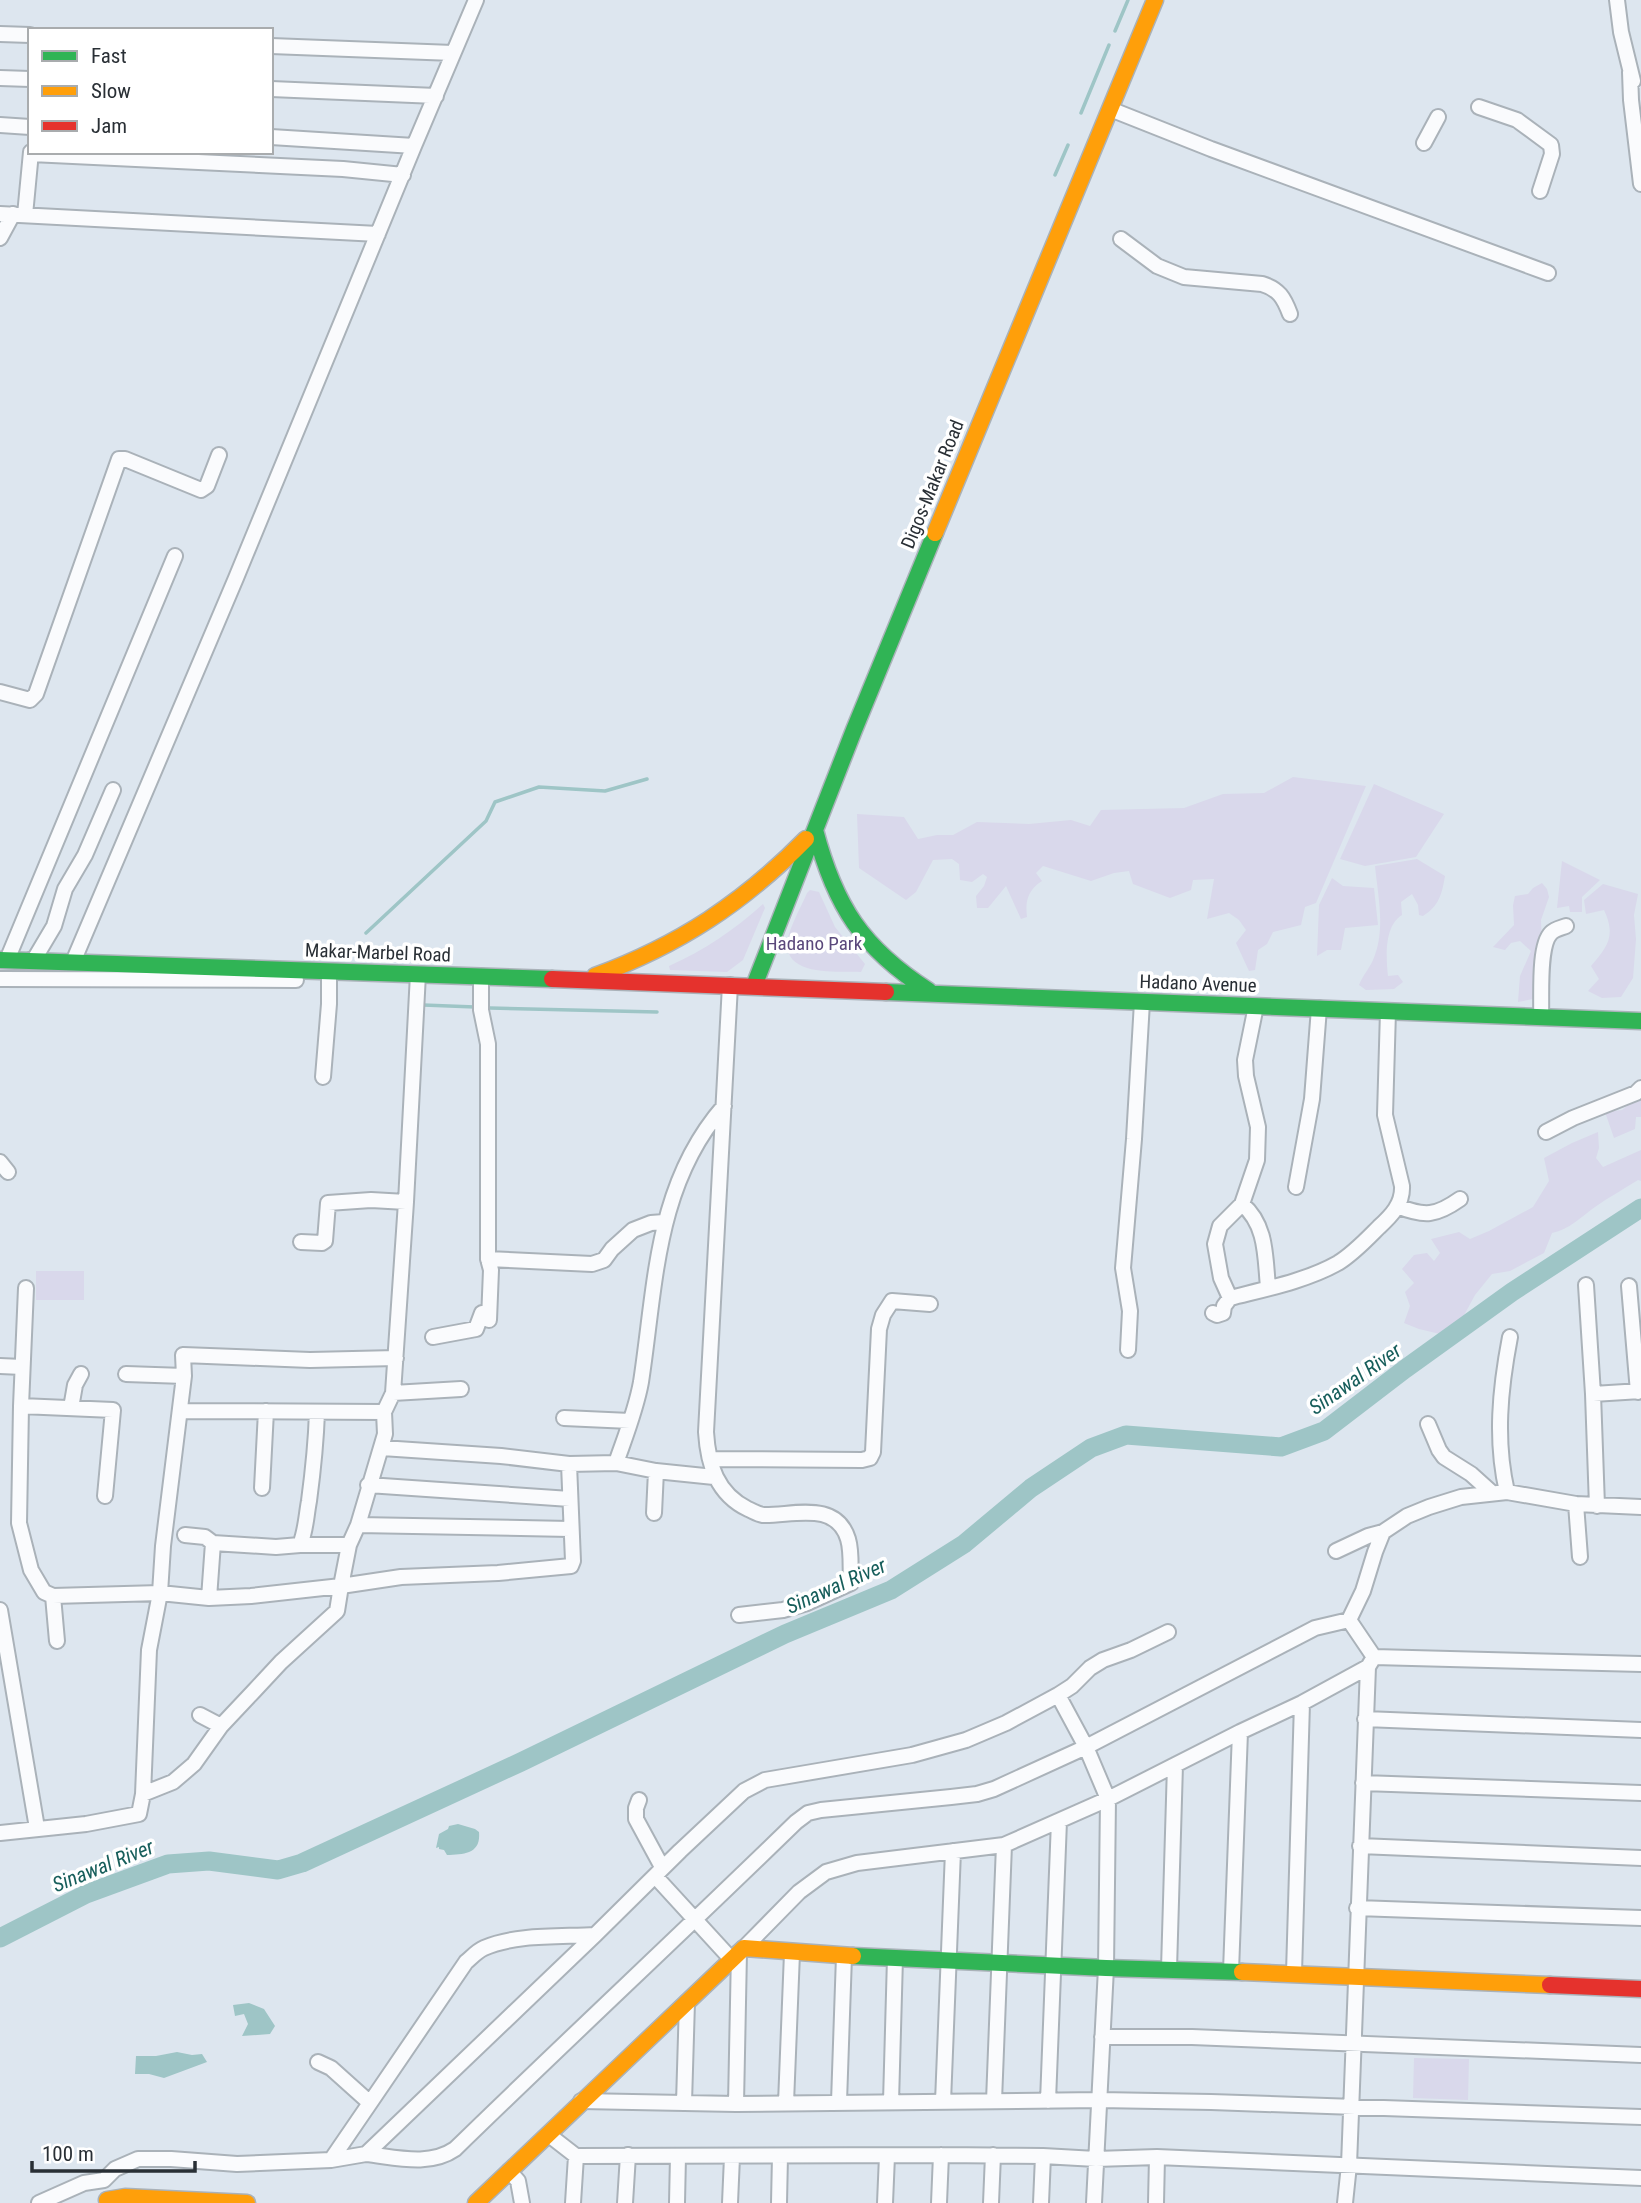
<svg xmlns="http://www.w3.org/2000/svg" width="1641" height="2203" viewBox="0 0 1641 2203" font-family="'Roboto Condensed',sans-serif">
<style>
.green{fill:#d9d8eb}
.water{fill:#9ec5c6}
.lines{fill:none;stroke-linecap:round;stroke-linejoin:round}
.stream{stroke:#9ec5c6;stroke-width:3.5}
.river{stroke:#9ec5c6;stroke-width:19}
.street-casing{stroke:#aab2b9;stroke-width:18}
.fast-casing{stroke:#aab2b9;stroke-width:19}
.slow-casing{stroke:#aab2b9;stroke-width:19}
.jam-casing{stroke:#aab2b9;stroke-width:19}
.street{stroke:#fafbfd;stroke-width:14}
.fast{stroke:#30b455;stroke-width:16}
.slow{stroke:#ff9f0a;stroke-width:16}
.jam{stroke:#e5322d;stroke-width:16}
.labels{text-anchor:middle;stroke-width:7;stroke-linejoin:round;paint-order:stroke}
.street-label{font-size:19px;fill:#292f35;stroke:#fff}
.park-label{font-size:19px;fill:#5a487b;stroke:#fff}
.water-label{font-size:21px;font-style:italic;fill:#175e5b;stroke:#fff}
</style>
<rect width="100%" height="100%" fill="#dde6ef"/>
<path class="green" d="M1293 777 1366 786 1316 903 1305 907 1301 925 1273 932 1267 944 1258 950 1255 970 1249 971 1236 943 1246 930 1239 920 1229 913 1207 919 1214 879 1193 880 1191 890 1170 898 1133 884 1129 871 1114 873 1091 881 1043 866 1036 873 1042 881C1028 890 1025 901 1027 917L1021 919 1006 886 988 908H977L976 896 984 886 987 877 983 874 972 882 960 880 959 864 952 859 933 860 916 892 906 900 859 868 857 814 904 817 918 839 937 835H953L977 822 1029 824 1071 820 1090 826 1101 810 1184 808 1223 794 1264 793Z
M1374 784 1444 814 1416 857 1365 866 1340 859Z
M1417 859 1445 876C1442 894 1439 906 1423 916L1419 915 1418 905 1412 894 1401 902 1402 915C1384 926 1386 957 1388 976L1398 975 1403 982 1394 989 1366 990 1359 985C1363 975 1369 969 1373 960 1386 930 1378 897 1375 866Z
M1562 861 1600 880 1582 897V912H1570L1569 906 1557 908Z
M1332 878 1343 886 1374 888 1378 925 1345 928 1341 950H1327L1317 956 1319 905Z
M1542 883 1547 889 1549 897 1541 920 1542 947 1538 998 1518 1002 1520 976 1531 951 1520 941 1511 943 1505 950 1493 947 1514 925 1513 905 1515 896 1528 894 1533 888Z
M1603 884 1638 894 1634 915 1636 939 1633 978 1621 997 1602 998 1588 991 1599 979 1591 966C1608 946 1616 936 1604 910L1586 914 1584 900Z
M810 890 819 892 835 927 865 964 861 972C839 971 787 977 787 944 788 930 801 907 807 893Z
M763 904 765 908 743 960 727 972 670 970 669 966C705 950 734 930 763 904Z
M1641 1095V1117H1636L1635 1129 1614 1138 1605 1112 1622 1110Z
M1598 1132 1599 1148 1596 1158 1603 1167 1641 1150V1181L1638 1180C1624 1189 1609 1197 1595 1207 1581 1217 1570 1229 1552 1233L1544 1253 1510 1271 1492 1274 1475 1295 1462 1319 1440 1334 1419 1329 1404 1323 1410 1306 1405 1292 1414 1283 1402 1269 1414 1255 1427 1253 1434 1261 1440 1253 1431 1239 1459 1232 1470 1239 1489 1231 1533 1207 1549 1181 1544 1158 1572 1143Z
M36 1271H84V1300H36Z
M1414 2058 1469 2059 1468 2100 1413 2098Z"/>
<path class="water" d="M458 1824 475 1829 479 1832C481 1854 464 1854 447 1855L444 1850 439 1849V1847L436 1848 439 1834 448 1829 449 1826Z
M249 2003 264 2009 275 2026 270 2034 242 2036 248 2024 244 2014 235 2016 233 2005Z
M177 2052 192 2055 202 2054 207 2062 164 2078 149 2074H135L136 2056H156Z"/>
<g class="lines">
<path class="stream" d="M1115 31 1128 0
M1081 113 1109 45
M1055 175 1068 145
M366 933 486 821 495 802 539 787 605 791 647 779
M423 1005 475 1007
M490 1008 657 1012"/>
<path class="river" d="M0 1938 86 1894 168 1864 209 1861 278 1870 302 1863 521 1762 785 1634 891 1590 964 1544 1031 1488 1091 1448 1126 1435 1281 1447 1324 1431 1405 1369 1512 1292 1641 1208"/>
<g class="street-casing">
<path id="street" d="M1617 0 1621 32 1633 81
M0 34 30 35
M271 46 453 53
M1630 72 1631 100 1641 184
M0 78 30 79
M271 89 436 96
M1479 107 1517 120 1551 145 1552 154 1540 191
M1110 109 1211 149 1548 273
M0 125 30 127
M271 137 414 146
M1424 143 1438 117
M31 154 343 169 403 175
M0 214 378 234
M25 215 31 152
M0 238 13 214
M1121 239 1157 266 1184 277 1262 284C1279 289 1284 298 1290 314
M0 692 30 700 36 694 119 459H125L201 490 207 486 219 455
M7 960 175 556
M28 961 35 958 54 926 65 889 85 855 113 790
M73 962 236 578 414 146 476 0
M481 976V1010L488 1044V1259L592 1264 604 1260 612 1249 633 1230 651 1223 664 1222
M0 979 296 980
M730 985 706 1432C708 1465 717 1494 748 1509 753 1511 757 1514 763 1515 792 1516 836 1500 848 1539 852 1552 850 1569 851 1583L807 1603 783 1610 739 1615
M1541 1017C1542 998 1538 946 1551 933 1555 929 1561 928 1566 926
M323 1077 329 1004V971
M1546 1132 1573 1118 1636 1093 1641 1088
M0 1162 8 1172
M1296 1187 1312 1099 1319 1008
M1242 1204C1267 1225 1265 1257 1268 1287
M1397 1206C1425 1217 1436 1216 1460 1199
M301 1242 322 1243 325 1241 328 1203 371 1200 406 1202
M488 1259 491 1270 489 1320
M1586 1285 1593 1394
M1629 1286 1638 1392
M26 1288 21 1406 19 1523 31 1570 44 1592 53 1596 160 1593 209 1598 251 1596 341 1586 349 1545 358 1525 385 1434 384 1412 393 1393 406 1202 418 974
M1230 1298 1221 1278 1215 1244 1220 1226 1242 1204 1257 1160 1258 1127 1246 1076 1245 1060 1256 1006
M1213 1313 1217 1315 1223 1313 1224 1306 1230 1298C1265 1289 1306 1281 1338 1263 1353 1254 1366 1240 1379 1227 1391 1216 1403 1204 1402 1186L1385 1115 1388 1011
M433 1337 476 1329 482 1313 489 1320
M1128 1350 1130 1311 1123 1268 1134 1139 1142 1002
M0 1366 22 1367
M126 1374 184 1376
M393 1393 461 1389
M21 1406 113 1410 105 1496
M71 1408 75 1385 81 1374
M180 1411 384 1412
M564 1418 630 1421
M1428 1424 1439 1450 1444 1457 1471 1474 1491 1492
M382 1448 501 1456 569 1464 616 1463 656 1471 714 1477
M710 1459 862 1460 870 1458 873 1452 879 1329 883 1315 892 1301 930 1304
M616 1463C625 1437 636 1410 641 1382 656 1284 655 1185 724 1106
M368 1485 570 1499
M262 1488 266 1411
M1507 1492C1495 1440 1500 1389 1510 1337
M1576 1504 1580 1557
M1597 1506 1593 1394 1641 1391
M654 1513 656 1471
M358 1525 570 1529
M185 1535 205 1537 213 1543
M300 1545H349
M1336 1551 1368 1536 1383 1532
M53 1596 57 1641
M209 1598 213 1543 276 1547 300 1545C306 1530 306 1517 309 1501 313 1471 316 1442 317 1412
M0 1610 37 1828
M1374 1657 1349 1620 1363 1591 1375 1552 1383 1532 1407 1516 1429 1507 1461 1497 1507 1492 1576 1504 1641 1507
M1374 1657 1641 1664
M1058 1695 1086 1747 1108 1799 1106 1968 1094 2203
M200 1715 221 1726
M1365 1719 1641 1730
M1363 1783 1641 1793
M143 1794 173 1782 194 1764 221 1726 254 1691 281 1662 337 1611 341 1586 401 1577 498 1573 571 1566 573 1561 569 1464
M639 1800 636 1808V1819L662 1867
M0 1833 86 1824 139 1814 143 1794 149 1650 160 1593 163 1546 184 1376 183 1355 310 1360 396 1358
M1360 1846 1641 1858
M655 1876 732 1960
M1357 1908 1641 1918
M744 1948 799 1892 826 1872 857 1863 1004 1845 1108 1799 1240 1732 1302 1703 1368 1667
M1169 1969 1175 1765
M1231 1971 1240 1732
M1294 1973 1302 1703
M1102 2037H1192L1641 2055
M318 2062 331 2068 370 2103 331 2160
M581 2101 736 2104 1100 2100 1211 2102 1641 2117
M994 2101 1004 1845
M1048 2101 1059 1821
M839 2102 844 1956
M891 2102 895 1958
M943 2102 953 1851
M370 2103 466 1962C472 1957 477 1951 484 1948 515 1934 561 1937 595 1935
M684 2103 687 2002
M786 2103 792 1953
M736 2104 739 1952
M549 2135 576 2156 573 2203
M366 2154C395 2157 429 2167 455 2149 568 2039 683 1932 796 1822L808 1813 821 1810 951 1797 977 1794 994 1789 1086 1747 1315 1628 1349 1620
M576 2156 941 2155 1043 2156 1096 2159 1157 2157 1641 2178
M509 2171 518 2181 522 2203
M39 2203 84 2183 104 2180 115 2169 138 2159H171L237 2164 331 2160 366 2154 595 1935 680 1851 744 1791 765 1780 912 1755 966 1740 1006 1723 1058 1695 1072 1686 1090 1668 1103 1660 1131 1650 1168 1632
M625 2203 628 2155
M677 2203 678 2156
M730 2203 732 2157
M779 2203 780 2156
M885 2203 887 2156
M939 2203 941 2155
M991 2203 993 2155
M1041 2203 1043 2156
M1156 2203 1157 2157
M1345 2203 1349 2165 1368 1667 1374 1657"/>
</g>
<g class="fast-casing">
<path id="fast" d="M815 830C835 906 862 948 929 991
M0 960 552 979
M754 986 854 730 935 533
M886 992 1641 1021
M853 1956 1106 1968 1242 1972"/>
</g>
<g class="slow-casing">
<path id="slow" d="M935 533 1155 0
M595 976C679 945 743 903 806 839
M1242 1972 1550 1985
M108 2203 107 2200 125 2197 247 2203
M476 2203 744 1948 853 1956"/>
</g>
<g class="jam-casing">
<path id="jam" d="M552 979 886 992
M1550 1985 1641 1989"/>
</g>
<use href="#street" class="street"/>
<use href="#fast" class="fast"/>
<use href="#slow" class="slow"/>
<use href="#jam" class="jam"/>
</g>
<g class="labels">
<g class="street-label">
<text transform="translate(932 484) rotate(-68)" y="7">Digos-Makar Road</text>
<text transform="translate(378 952) rotate(2)" y="7">Makar-Marbel Road</text>
<text transform="translate(1198 983) rotate(2)" y="7">Hadano Avenue</text>
</g>
<g class="park-label">
<text x="814" y="950">Hadano Park</text>
</g>
<g class="water-label">
<text transform="translate(1355 1379) rotate(-35)" y="7">Sinawal River</text>
<text transform="translate(836 1586) rotate(-24)" y="7">Sinawal River</text>
<text transform="translate(103 1866) rotate(-22)" y="7">Sinawal River</text>
</g>
</g>
<rect x="28" y="28" width="245" height="126" fill="#ffffff" stroke="#a9acae" stroke-width="2"/>
<rect x="42" y="51" width="35" height="10" fill="#30b455" stroke="#a9acae" stroke-width="2"/>
<text x="91" y="63" font-size="21" fill="#292f35">Fast</text>
<rect x="42" y="86" width="35" height="10" fill="#ff9f0a" stroke="#a9acae" stroke-width="2"/>
<text x="91" y="98" font-size="21" fill="#292f35">Slow</text>
<rect x="42" y="121" width="35" height="10" fill="#e5322d" stroke="#a9acae" stroke-width="2"/>
<text x="91" y="133" font-size="21" fill="#292f35">Jam</text>
<path d="M32 2161v10h163v-10" fill="none" stroke="#292f35" stroke-width="3.5"/>
<text x="42" y="2161" font-size="21" fill="#292f35" stroke="#ffffff" stroke-width="5" paint-order="stroke">100 m</text>
</svg>
